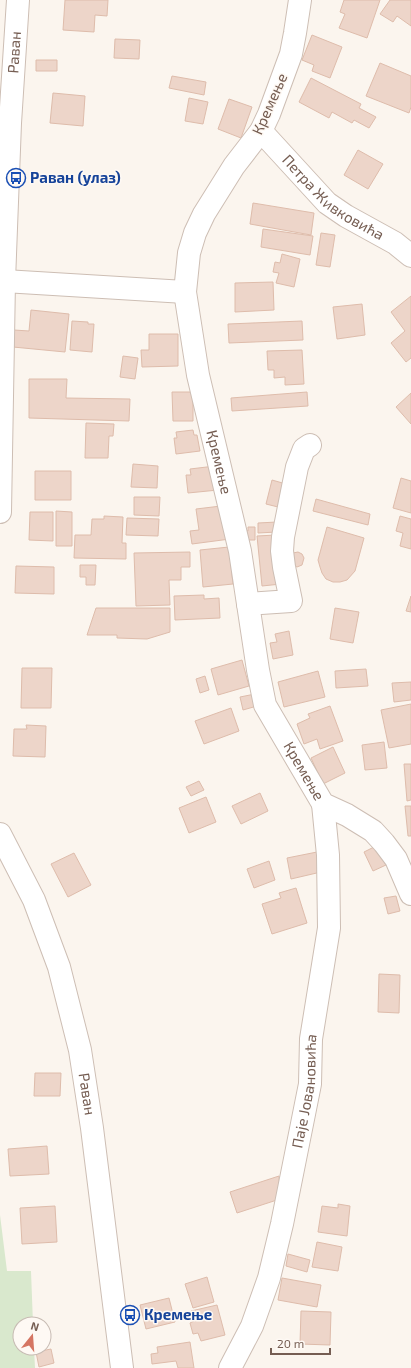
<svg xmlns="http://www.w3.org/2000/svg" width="411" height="1368" viewBox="0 0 411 1368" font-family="'Exo 2',sans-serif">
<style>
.green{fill:#d9e8cd}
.building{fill:#edd5c9;stroke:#debcab}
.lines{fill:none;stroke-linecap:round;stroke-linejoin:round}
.minor-casing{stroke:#cdbeb4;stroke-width:24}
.minor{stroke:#fff;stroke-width:22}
.labels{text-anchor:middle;stroke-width:3;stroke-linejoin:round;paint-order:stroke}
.street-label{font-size:15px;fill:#755d52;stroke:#fef9f4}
.transit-label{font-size:15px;font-weight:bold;fill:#164399;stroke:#fef9f4;text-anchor:start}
</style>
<rect width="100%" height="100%" fill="#fbf5ee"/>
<path class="green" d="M0 1215 7 1271H31L33 1324H20V1348H34L35 1368H0Z"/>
<path class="building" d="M65 0H108L107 16 95 15 94 32 63 30Z
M344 0H380L367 38 339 28 345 14 340 12Z
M390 0H411V26L397 16 393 22 380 14Z
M312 35 342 47 330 78 312 71 314 65 302 60Z
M115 39 140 40 139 59 114 58Z
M36 60H57V71H36Z
M380 63 411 76V107L409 113 366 96Z
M172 76 206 82 204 95 169 88Z
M311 78 361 104 359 108 376 117 369 128 354 120 352 123 332 112 329 118 299 102Z
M53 93 85 96 83 126 50 123Z
M189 98 208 102 203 124 185 121Z
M229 99 252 107 241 138 218 129Z
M358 150 383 164 368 189 344 175Z
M253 203 314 213 311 235 250 224Z
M263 229 313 236 310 255 261 247Z
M321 233 335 235 330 267 316 265Z
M282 254 300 259 294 287 276 283 279 273 273 272 275 262 280 263Z
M273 282 274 310 235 312V283Z
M411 296V358L406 362 391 343 405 331 391 312Z
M362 304 365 335 337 339 333 307Z
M31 310 69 314 65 352 13 347 14 330 29 331Z
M72 321 88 322V324H94L92 352 70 350Z
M302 321 303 340 229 343 228 324Z
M149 334H178V366L142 367 141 350H149Z
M302 350 304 384 285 385V377L274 378V370H268L267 351Z
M123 356 138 358 135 379 120 377Z
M29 379H67L66 398 130 399 129 421 29 418Z
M172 392H193V421H173Z
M307 392 308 406 232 411 231 398Z
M411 393V424L396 407Z
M86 423 114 424 113 436H109L108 458H85Z
M193 430 194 435H197L200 451 176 454 174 438H177L176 432Z
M133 464 158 466 157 488 131 487Z
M215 466 218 490 188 493 186 475H191L190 469Z
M35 471H71V500H35Z
M401 478 411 481V513L393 508Z
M272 480 286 484 282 508 266 504Z
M134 497H160L159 516 134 515Z
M316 499 370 514 368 525 313 511Z
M221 506 230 539 192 544 190 531 199 530 196 509Z
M56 511 72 512V546H56Z
M30 512H53V541L29 540Z
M104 516 123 517 122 543H126V559L74 558 75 535H91L92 519H104Z
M400 516 411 519V549L400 546 403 533 396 531Z
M127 518 159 519 158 536 126 535Z
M277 522V532L258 533V523Z
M248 527H255V540H244L245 530 248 531Z
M327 527 364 538 355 571 347 580 340 582H333L326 579 322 573 320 567 318 560Z
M276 535 281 584 262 586 257 536Z
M229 547 233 584 203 587 200 550Z
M190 552V567H181V580H169L170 605 136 606 134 553Z
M298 552 302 554 304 558 302 565 297 567 295 566 293 553Z
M80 565H96L95 585H86V577H80Z
M16 566 54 567V594L15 593Z
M204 595V599L219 598 220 618 175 620 174 596Z
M411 596V612L406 611Z
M96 608H170V632L147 639 117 638V635H87Z
M335 608 359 612 353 643 330 639Z
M289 631 293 655 273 659 270 643 277 642 275 634Z
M242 660 249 686 218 695 211 669Z
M22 668H52L51 708H21Z
M366 669 368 686 336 688 335 671Z
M318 671 325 697 284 707 278 682Z
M205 676 209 690 200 693 196 679Z
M411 682V700L394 702 392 683Z
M255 694 257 706 243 710 240 697Z
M411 704V744L389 748 381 710Z
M330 706 343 741 320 749 317 739 304 744 297 724 310 718 308 714Z
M231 708 239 731 204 744 195 721Z
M26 725 46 726 45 757 13 756 14 729H27Z
M384 742 387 768 365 770 362 745Z
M333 747 345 773 323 784 311 758Z
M404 764H411V800L407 801Z
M199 781 204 790 191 796 186 787Z
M260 793 268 811 241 824 232 806Z
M206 797 216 822 189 833 179 808Z
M405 806H411V836H408Z
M376 846 386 865 373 871 364 852Z
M317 852 321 872 291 879 287 858Z
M74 853 91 885 68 897 51 864Z
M269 861 275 880 254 888 247 869Z
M296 888 307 923 272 934 262 904 281 898 279 893Z
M396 896 400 911 388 914 384 898Z
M379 974 400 975 399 1013 378 1012Z
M35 1073H61L60 1096H34Z
M47 1146 49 1174 10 1176 8 1149Z
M279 1176 280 1199 237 1213 230 1192Z
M338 1204 350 1206 347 1236 318 1232 322 1206 338 1208Z
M55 1206 57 1242 22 1244 20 1208Z
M317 1242 342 1247 338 1271 312 1267Z
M288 1254 310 1260 307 1272 286 1266Z
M207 1277 214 1302 193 1308 185 1284Z
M282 1278 321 1285 317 1307 278 1300Z
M169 1298 175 1322 146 1329 140 1305Z
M217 1305 225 1335 201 1341 198 1333 193 1334 190 1323 194 1321 191 1311Z
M301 1311 331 1312 330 1345 300 1344Z
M190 1342 194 1368H178L176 1361 152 1364 151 1354 158 1353 157 1347Z
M51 1349 54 1363 39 1367 36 1352Z"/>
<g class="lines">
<g class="minor-casing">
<g id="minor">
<path id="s1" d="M300 0 295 33 291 54 269 114 261 131 234 166 204 214 195 233 189 253 185 292 198 375 240 551 258 670 265 705 323 804 347 815 373 831 384 843 396 859 411 894"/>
<path id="s2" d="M261 131 327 203 346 216 395 243 411 256"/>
<path d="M4 281 185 292"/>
<path id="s3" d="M0 512 4 281 10 123 18 0"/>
<path d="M248 604 291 601 284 567 282 551 283 537 297 467 304 449 310 445"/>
<path id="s4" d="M0 834 34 900 59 967 80 1050 92 1128 122 1368"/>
<path id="s5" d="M230 1368 252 1326 269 1278 282 1224 310 1084 311 1039 329 928 328 855 323 804"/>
</g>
</g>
<use href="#minor" class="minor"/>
</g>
<defs>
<g id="bus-ring" transform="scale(1)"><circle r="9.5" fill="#fef9f4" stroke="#1a4fb4" stroke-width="1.5"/><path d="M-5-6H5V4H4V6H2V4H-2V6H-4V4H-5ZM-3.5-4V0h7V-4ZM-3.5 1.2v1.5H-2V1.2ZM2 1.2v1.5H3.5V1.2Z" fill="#1a4fb4"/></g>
</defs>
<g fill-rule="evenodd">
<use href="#bus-ring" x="16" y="178"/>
<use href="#bus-ring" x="130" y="1315"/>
</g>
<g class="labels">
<g class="street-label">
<text dy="5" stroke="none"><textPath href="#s3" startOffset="460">Раван</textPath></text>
<text transform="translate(270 104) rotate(-66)" y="5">Кремење</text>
<text dy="5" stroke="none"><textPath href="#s2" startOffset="99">Петра Живковића</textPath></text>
<text dy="5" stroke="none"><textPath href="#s1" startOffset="493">Кремење</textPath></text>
<text dy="5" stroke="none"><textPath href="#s1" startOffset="817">Кремење</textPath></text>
<text dy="5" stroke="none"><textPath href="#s5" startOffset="289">Паје Јовановића</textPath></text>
<text dy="5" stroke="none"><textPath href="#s4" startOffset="276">Раван</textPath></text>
</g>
<g class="transit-label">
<text x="30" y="183">Раван (улаз)</text>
<text x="144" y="1320">Кремење</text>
</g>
</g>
<g transform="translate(32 1336) rotate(17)"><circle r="19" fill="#fef9f4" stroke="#c7bbb3"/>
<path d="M0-3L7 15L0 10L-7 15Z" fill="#d57663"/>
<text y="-6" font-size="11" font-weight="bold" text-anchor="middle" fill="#755d52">N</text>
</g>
<path d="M271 1348v6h59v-6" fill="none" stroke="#755d52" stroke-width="2"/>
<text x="277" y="1348" font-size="12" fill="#755d52" stroke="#fef9f4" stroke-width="3" paint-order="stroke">20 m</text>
</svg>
